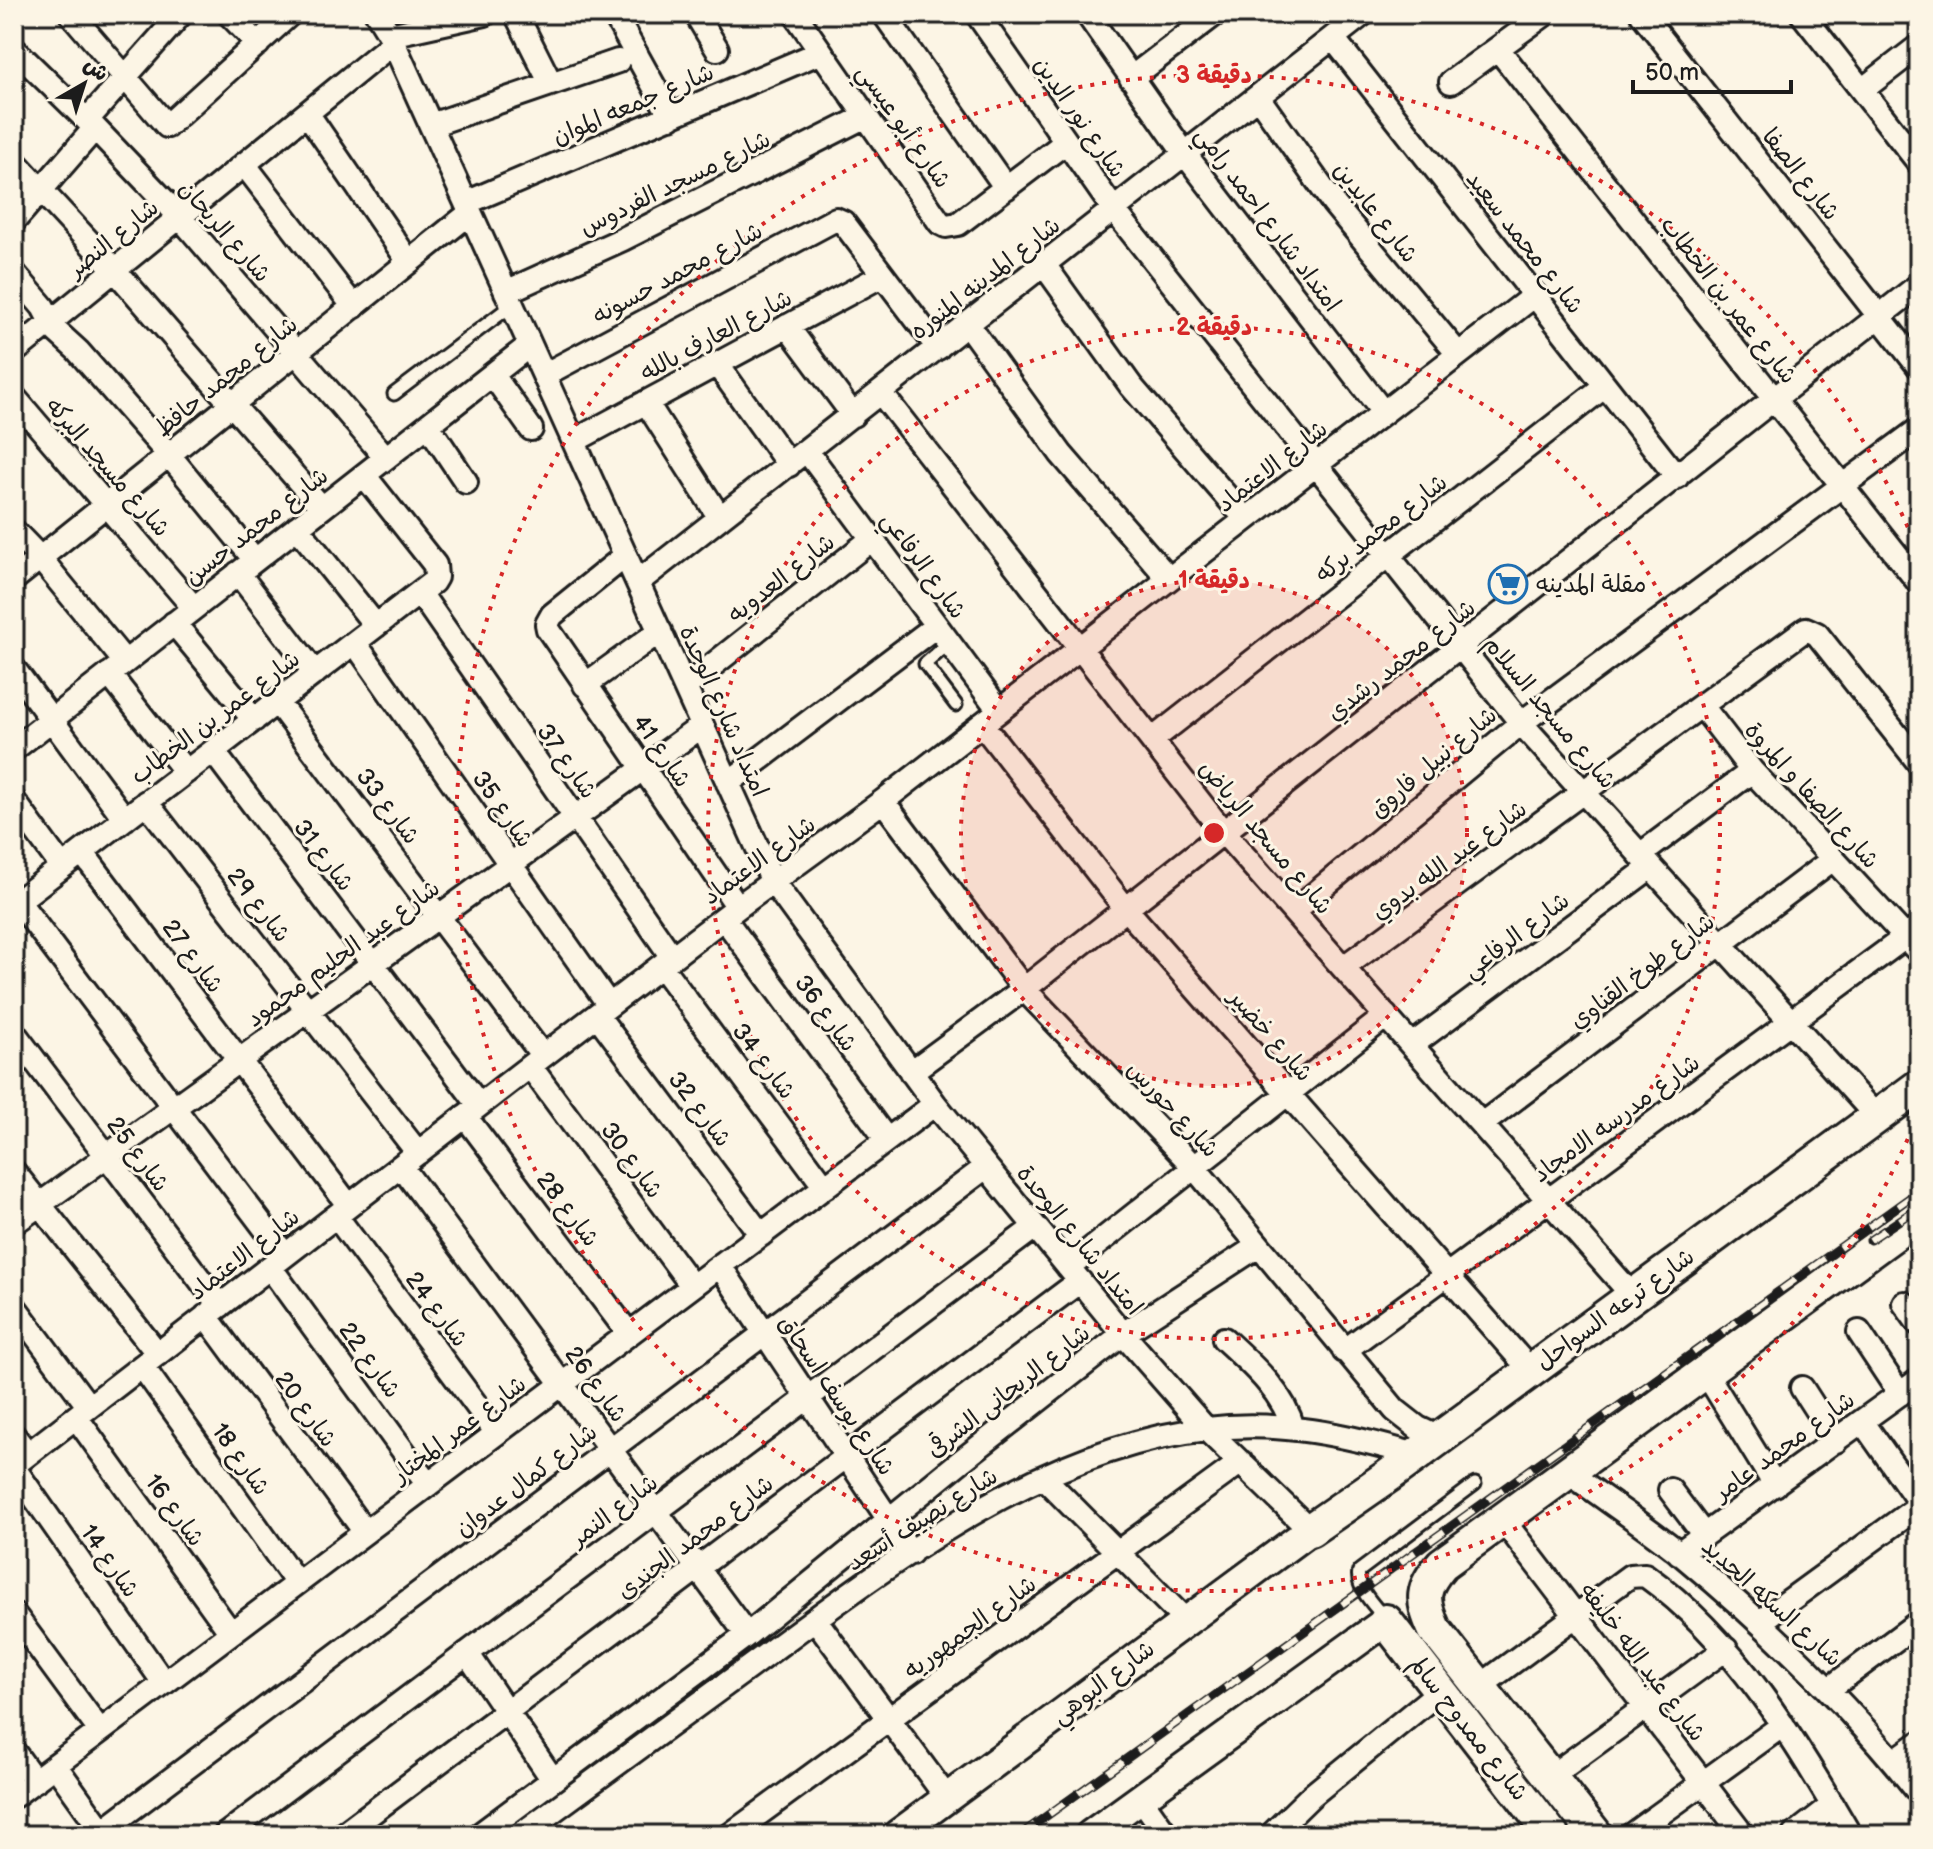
<svg xmlns="http://www.w3.org/2000/svg" width="1933" height="1849" viewBox="0 0 1933 1849" font-family="'Balsamiq Sans','Playpen Sans Arabic',sans-serif">
<style>
.lines{fill:none;stroke-linecap:round;stroke-linejoin:round}
.service-casing{stroke:#1c1c1c;stroke-width:17}
.minor-casing{stroke:#1c1c1c;stroke-width:28}
.tertiary-casing{stroke:#1c1c1c;stroke-width:34}
.secondary-casing{stroke:#1c1c1c;stroke-width:38}
.service{stroke:#fcf5e5;stroke-width:11}
.minor{stroke:#fcf5e5;stroke-width:22}
.tertiary{stroke:#fcf5e5;stroke-width:28}
.secondary{stroke:#fcf5e5;stroke-width:32}
.rail-casing{stroke:#1c1c1c;stroke-width:9}
.rail{stroke:#fcf5e5;stroke-width:6;stroke-dasharray:18;stroke-linecap:butt}
.ring{fill:none;stroke:#d62828;stroke-width:4;stroke-dasharray:4 8}
.labels{text-anchor:middle;stroke-width:6;stroke-linejoin:round;paint-order:stroke}
.street-label{font-size:24px;fill:#1c1c1c;stroke:#fcf5e5}
.poi-label{font-size:24px;fill:#1c1c1c;stroke:#fcf5e5;text-anchor:start}
.centre{fill:#d62828;stroke:#fcf5e5;stroke-width:4}
.ring-label{font-size:24px;text-anchor:middle;font-weight:bold;fill:#d62828;stroke:#fcf5e5;stroke-width:6;stroke-linejoin:round;paint-order:stroke}
</style>
<rect width="100%" height="100%" fill="#fcf5e5"/>
<filter id="ink" filterUnits="userSpaceOnUse"><feTurbulence type="fractalNoise" baseFrequency=".0125" numOctaves="2"/><feDisplacementMap in="SourceGraphic" scale="16" xChannelSelector="R" yChannelSelector="G"/><feConvolveMatrix kernelMatrix="1 2 1 2 8 2 1 2 1" color-interpolation-filters="sRGB"/></filter>
<g filter="url(#ink)">
<g class="lines">
<g class="service-casing">
<path id="service" d="M394 394 512 305
M949 643 925 664 956 705
M1386 1620C1376 1607 1355 1588 1359 1571L1475 1484"/>
</g>
<g class="minor-casing">
<path id="minor" d="M71 14 167 126 290 14
M229 14 258 44
M377 14 390 35 773 882 935 1104 1123 1334 1206 1429 1310 1530
M516 14 551 84
M614 14 671 117
M696 14 717 49
M795 14 940 223 946 226 958 224 1066 142
M884 14 1006 188
M977 14 1114 210 1521 723 1877 1117
M1087 14 1185 154 1383 412
M1642 14 1919 367
M1802 14 1919 163
M390 35 485 14
M1333 38 1677 477
M14 49 95 128 180 217 386 458
M1498 49 1919 583
M1131 78 1215 14
M1451 82 1545 14
M1862 90 1919 46
M1258 97 1333 203 1458 354
M307 113 409 262
M87 120 181 14
M431 125 618 61
M14 161 115 270 322 508
M244 164 354 307
M466 203 821 52
M14 221 95 128
M1045 266 1131 386 1246 519
M14 273 43 307 55 330 78 351 169 455 255 560
M506 292 623 239 866 116
M968 325 1061 454 1169 579
M787 326 853 415
M14 352 393 43
M717 364 789 465
M493 375 531 429
M544 375 836 219 843 222 938 348
M881 393 1224 833 1633 1296
M14 397 194 608
M646 402 720 518
M428 425 466 482
M574 441 883 275
M807 451 999 710
M297 527 376 626
M14 531 40 558 125 662
M625 556 552 615 547 624 548 629 738 907
M238 573 315 673
M14 579 470 213
M638 582 1363 14
M420 593 672 957
M174 623 254 720
M355 643 609 1005
M14 669 125 819
M109 674 186 772
M585 685 660 631
M685 687 872 539
M277 702 543 1056
M1702 706 1752 771 1919 952
M982 724 1126 909 1531 1371
M1152 740 1605 386
M14 749 530 345
M213 751 479 1105
M728 783 936 626
M14 801 62 867
M883 801 1024 989 1194 1167 1395 1410 1418 1428 1439 1438
M146 802 418 1153
M82 852 349 1206
M1640 855 1752 771
M18 901 285 1255
M14 904 433 582 436 577 435 565 364 475
M1294 911 1521 723 1919 429
M724 918 887 1140
M661 966 825 1187
M1344 967 1806 629 1817 634 1919 763
M597 1015 761 1235
M14 1033 220 1306
M1412 1045 1651 867
M530 1066 692 1286
M911 1072 1024 989 1919 285
M465 1116 629 1334
M1482 1124 1833 859
M401 1166 747 1635
M14 1172 158 1354
M336 1216 497 1433
M14 1223 702 726
M720 1266 911 1553
M270 1267 428 1485
M1068 1267 1386 1016
M1904 1303 1919 1324
M14 1306 89 1407
M206 1316 365 1532
M1859 1332 1900 1394
M1224 1339C1251 1364 1283 1391 1293 1428
M1344 1351 1919 927
M142 1366 297 1583
M1706 1373 1775 1485
M1802 1388 1836 1441
M76 1417 231 1633
M1862 1421 1919 1502
M14 1436 28 1454
M14 1465 543 1056 738 907 883 801 1535 295
M14 1468 164 1683
M1568 1472C1606 1500 1646 1526 1682 1555 1769 1627 1849 1705 1919 1793
M1043 1477 1185 1620
M1670 1490 1704 1535
M1503 1520 1743 1835
M1679 1553 1919 1380
M14 1614 100 1731
M815 1619 947 1798
M1760 1622 1919 1506
M467 1653 553 1780
M1479 1687 1630 1576 1645 1575C1736 1640 1795 1741 1850 1835
M1829 1689 1919 1622
M14 1752 35 1781
M1894 1761 1919 1743
M55 1765 105 1835
M1550 1777 1726 1649
M14 1796 935 1104
M1140 1797 1167 1835
M97 1835 986 1167
M225 1835 1035 1227
M342 1835 1080 1281
M479 1835 747 1635 961 1461 1123 1334 1258 1246
M520 1835C599 1778 677 1720 755 1663 888 1565 1038 1448 1207 1429 1279 1420 1347 1435 1416 1455
M730 1835 1241 1462
M1271 1835 1311 1796 1440 1691
M1631 1835 1783 1725
M1794 1835 1833 1805"/>
</g>
<g class="tertiary-casing">
<path id="tertiary" d="M897 1835 1310 1530
M1090 1835 1386 1621"/>
</g>
<g class="secondary-casing">
<path id="secondary" d="M1310 1530 1388 1476 1919 1086
M1386 1621 1552 1835
M1596 1835 1434 1629C1421 1599 1421 1589 1442 1564L1919 1216"/>
</g>
<use href="#service" class="service"/>
<use href="#minor" class="minor"/>
<use href="#tertiary" class="tertiary"/>
<use href="#secondary" class="secondary"/>
<g class="rail-casing">
<path id="rail" d="M1870 1240 1919 1207
M1020 1835 1919 1191"/>
</g>
<use href="#rail" class="rail"/>
</g>
</g>
<circle cx="1214" cy="833" r="253" fill="#d62828" fill-opacity=".12"/>
<g class="ring">
<circle cx="1214" cy="833" r="253"/>
<circle cx="1214" cy="833" r="506"/>
<path d="M1917 1117A758 758 0 1 1 1917 549"/>
</g>
<defs>
<g id="supermarket-ring" transform="scale(2)"><circle r="9.5" fill="#fcf5e5" stroke="#1f6fb2" stroke-width="1.5"/><path d="M-6-5.5h2.5l.6 2H6L4.5 2H-2.5L-4.4-4H-6ZM-1.5 3.2a1.3 1.3 0 1 0 .1 0ZM3 3.2a1.3 1.3 0 1 0 .1 0Z" fill="#1f6fb2"/></g>
</defs>
<g fill-rule="evenodd">
<use href="#supermarket-ring" x="1508" y="584"/>
</g>
<g class="labels">
<g class="street-label">
<text transform="translate(633 104) rotate(-23)" y="8">شارع جمعه الموان</text>
<text transform="translate(1080 117) rotate(55)" y="8">شارع نور الدين</text>
<text transform="translate(904 126) rotate(55)" y="8">شارع أبو عيسي</text>
<text transform="translate(1801 174) rotate(52)" y="8">شارع الصفا</text>
<text transform="translate(675 183) rotate(-26)" y="8">شارع مسجد الفردوس</text>
<text transform="translate(1376 212) rotate(52)" y="8">شارع عابدين</text>
<text transform="translate(1268 219) rotate(53)" y="8">امتداد شارع احمد رامي</text>
<text transform="translate(225 231) rotate(49)" y="8">شارع الريحان</text>
<text transform="translate(113 238) rotate(-39)" y="8">شارع النصر</text>
<text transform="translate(1525 242) rotate(52)" y="8">شارع محمد سعيد</text>
<text transform="translate(677 273) rotate(-28)" y="8">شارع محمد حسونه</text>
<text transform="translate(985 278) rotate(-38)" y="8">شارع المدينه المنوره</text>
<text transform="translate(1729 300) rotate(52)" y="8">شارع عمر بن الخطاب</text>
<text transform="translate(716 335) rotate(-28)" y="8">شارع العارف بالله</text>
<text transform="translate(226 376) rotate(-39)" y="8">شارع محمد حافظ</text>
<text transform="translate(1272 466) rotate(-38)" y="8">شارع الاعتماد</text>
<text transform="translate(108 467) rotate(49)" y="8">شارع مسجد البركه</text>
<text transform="translate(256 526) rotate(-38)" y="8">شارع محمد حسن</text>
<text transform="translate(1381 528) rotate(-38)" y="8">شارع محمد بركه</text>
<text transform="translate(924 565) rotate(54)" y="8">شارع الرفاعي</text>
<text transform="translate(781 578) rotate(-38)" y="8">شارع العدويه</text>
<text transform="translate(1401 660) rotate(-38)" y="8">شارع محمد رشدي</text>
<text transform="translate(724 711) rotate(66)" y="8">امتداد شارع الوحدة</text>
<text transform="translate(1550 712) rotate(50)" y="8">شارع مسجد السلام</text>
<text transform="translate(215 717) rotate(-37)" y="8">شارع عمر بن الخطاب</text>
<text transform="translate(662 751) rotate(55)" y="8">شارع 41</text>
<text transform="translate(567 761) rotate(55)" y="8">شارع 37</text>
<text transform="translate(1433 762) rotate(-40)" y="8">شارع نبيل فاروق</text>
<text transform="translate(1812 795) rotate(48)" y="8">شارع الصفا و المروة</text>
<text transform="translate(388 806) rotate(53)" y="8">شارع 33</text>
<text transform="translate(503 809) rotate(55)" y="8">شارع 35</text>
<text transform="translate(1266 837) rotate(50)" y="8">شارع مسجد الرياض</text>
<text transform="translate(324 855) rotate(53)" y="8">شارع 31</text>
<text transform="translate(759 860) rotate(-36)" y="8">شارع الاعتماد</text>
<text transform="translate(1449 860) rotate(-36)" y="8">شارع عبد الله بدوي</text>
<text transform="translate(259 905) rotate(52)" y="8">شارع 29</text>
<text transform="translate(1516 935) rotate(-37)" y="8">شارع الرفاعي</text>
<text transform="translate(343 953) rotate(-36)" y="8">شارع عبد الحليم محمود</text>
<text transform="translate(193 956) rotate(53)" y="8">شارع 27</text>
<text transform="translate(1642 971) rotate(-37)" y="8">شارع طوخ القناوي</text>
<text transform="translate(826 1013) rotate(54)" y="8">شارع 36</text>
<text transform="translate(1271 1035) rotate(49)" y="8">شارع خضير</text>
<text transform="translate(764 1061) rotate(53)" y="8">شارع 34</text>
<text transform="translate(700 1109) rotate(53)" y="8">شارع 32</text>
<text transform="translate(1173 1109) rotate(47)" y="8">شارع حورس</text>
<text transform="translate(1616 1118) rotate(-36)" y="8">شارع مدرسه الامجاد</text>
<text transform="translate(138 1154) rotate(53)" y="8">شارع 25</text>
<text transform="translate(632 1160) rotate(54)" y="8">شارع 30</text>
<text transform="translate(568 1209) rotate(53)" y="8">شارع 28</text>
<text transform="translate(1080 1240) rotate(51)" y="8">امتداد شارع الوحدة</text>
<text transform="translate(244 1254) rotate(-38)" y="8">شارع الاعتماد</text>
<text transform="translate(437 1309) rotate(53)" y="8">شارع 24</text>
<text transform="translate(1615 1309) rotate(-36)" y="8">شارع ترعه السواحل</text>
<text transform="translate(370 1360) rotate(54)" y="8">شارع 22</text>
<text transform="translate(596 1384) rotate(54)" y="8">شارع 26</text>
<text transform="translate(1008 1391) rotate(-38)" y="8">شارع الريحانى الشرقى</text>
<text transform="translate(837 1395) rotate(56)" y="8">شارع يوسف اسحاق</text>
<text transform="translate(306 1409) rotate(54)" y="8">شارع 20</text>
<text transform="translate(459 1429) rotate(-37)" y="8">شارع عمر المختار</text>
<text transform="translate(1784 1446) rotate(-36)" y="8">شارع محمد عامر</text>
<text transform="translate(241 1459) rotate(55)" y="8">شارع 18</text>
<text transform="translate(526 1480) rotate(-37)" y="8">شارع كمال عدوان</text>
<text transform="translate(175 1510) rotate(54)" y="8">شارع 16</text>
<text transform="translate(614 1510) rotate(-37)" y="8">شارع النمر</text>
<text transform="translate(922 1519) rotate(-32)" y="8">شارع نصيف أسعد</text>
<text transform="translate(695 1537) rotate(-37)" y="8">شارع محمد الجندى</text>
<text transform="translate(110 1561) rotate(55)" y="8">شارع 14</text>
<text transform="translate(1772 1602) rotate(42)" y="8">شارع السكه الحديد</text>
<text transform="translate(970 1627) rotate(-36)" y="8">شارع الجمهوريه</text>
<text transform="translate(1643 1662) rotate(53)" y="8">شارع عبد الله خليفه</text>
<text transform="translate(1103 1682) rotate(-37)" y="8">شارع البوهي</text>
<text transform="translate(1469 1728) rotate(52)" y="8">شارع ممدوح سالم</text>
</g>
<g class="poi-label">
<text x="1536" y="592">مقلة المدينه</text>
</g>
</g>
<circle cx="1214" cy="833" r="12" class="centre"/>
<g class="ring-label">
<text x="1214" y="83">3 دقيقة</text>
<text x="1214" y="335">2 دقيقة</text>
<text x="1214" y="588">1 دقيقة</text>
</g>
<rect width="1933" height="1849" fill="none" stroke="#fcf5e5" stroke-width="48"/>
<rect x="24" y="24" width="1885" height="1801" fill="none" stroke="#1c1c1c" stroke-width="3" filter="url(#ink)"/>
<g transform="translate(84 84) rotate(39)" stroke="#fcf5e5" stroke-width="6" paint-order="stroke">
<path d="M0-6L14 30L0 20L-14 30Z" fill="#1c1c1c"/>
<text y="-12" font-size="22" font-weight="bold" text-anchor="middle" fill="#1c1c1c">ش</text>
</g>
<path d="M1633 80v12h158v-12" fill="none" stroke="#1c1c1c" stroke-width="4"/>
<text x="1645" y="80" font-size="24" fill="#1c1c1c" stroke="#fcf5e5" stroke-width="6" paint-order="stroke">50 m</text>
</svg>
